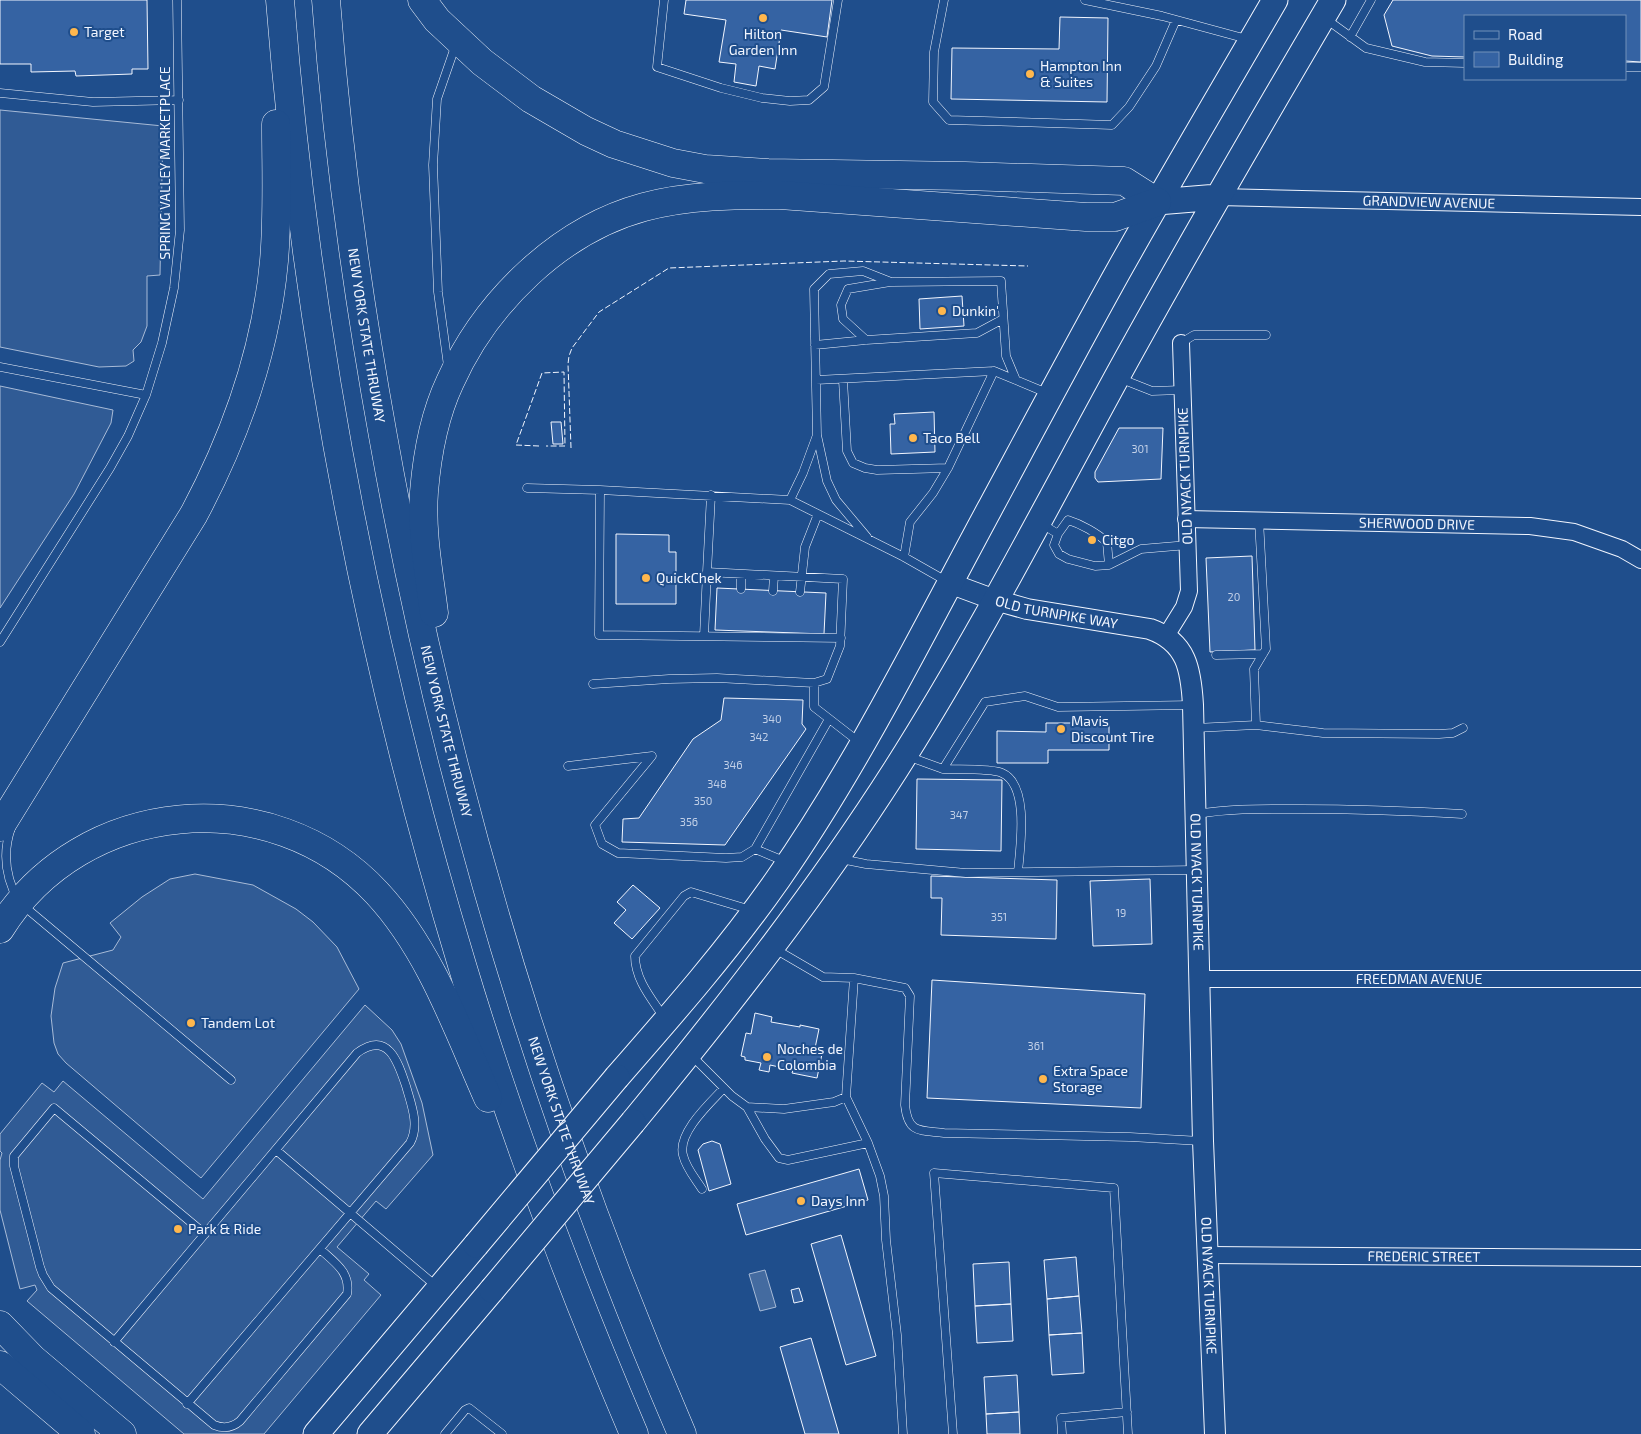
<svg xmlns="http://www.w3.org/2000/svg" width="1641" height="1434" viewBox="0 0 1641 1434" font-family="'Exo 2',sans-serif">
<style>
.built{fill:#305b95;stroke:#a8bbd7}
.water{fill:#446ba0;stroke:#a8bbd7}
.building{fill:#3563a3;stroke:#f2f6ff}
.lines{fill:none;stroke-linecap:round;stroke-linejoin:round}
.service-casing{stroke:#f2f6ff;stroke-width:9}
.minor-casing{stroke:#f2f6ff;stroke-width:18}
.tertiary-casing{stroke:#f2f6ff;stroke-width:22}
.primary-casing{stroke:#f2f6ff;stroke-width:27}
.motorway-casing{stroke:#f2f6ff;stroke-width:29}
.service{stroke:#1f4e8c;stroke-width:8}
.minor{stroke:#1f4e8c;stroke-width:16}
.tertiary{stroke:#1f4e8c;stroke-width:20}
.primary{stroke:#1f4e8c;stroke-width:25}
.motorway{stroke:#1f4e8c;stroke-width:28}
.primary-bridge-casing{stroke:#f2f6ff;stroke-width:27;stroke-linecap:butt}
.primary-bridge{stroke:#1f4e8c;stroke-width:25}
.fence{stroke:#f2f6ff;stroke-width:1;stroke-dasharray:6 2.5;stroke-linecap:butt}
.poi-dot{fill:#ffb74d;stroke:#1f4e8c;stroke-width:2}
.labels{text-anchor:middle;stroke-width:4;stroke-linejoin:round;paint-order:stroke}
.number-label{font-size:11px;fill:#c3d1e8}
.poi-label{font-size:14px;fill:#f2f6ff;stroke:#1f4e8c;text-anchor:start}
.street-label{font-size:14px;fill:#f2f6ff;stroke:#1f4e8c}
</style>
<rect width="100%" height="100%" fill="#1f4e8c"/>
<path class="built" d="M0 110 163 126 160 275 147 276V326L141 342 133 350 134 361 126 366 99 367 0 347Z
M0 386 113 410 111 423 74 494 0 608Z
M195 874 253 885 296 909 313 922 337 947 359 989 201 1178 66 1063 58 1054 54 1043 51 1016 55 988 63 963 113 950 121 937 110 923 142 897 170 879Z
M365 1005 392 1030 401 1044 422 1103 433 1155 386 1209 376 1201 337 1247 369 1274 364 1280 381 1295 264 1434H184L27 1301 37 1290 35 1285 20 1289 0 1210V1160L2 1153 0 1151V1134L42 1083 54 1092 63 1081 203 1199Z"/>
<path class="water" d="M765 1270 776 1307 760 1311 749 1274Z"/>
<path class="building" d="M0 0H147L148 69H132V74L76 76 75 71 31 72V64H0Z
M686 0H832L827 37 781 30 775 69 759 66 756 86 734 82 736 64 719 62 726 20 684 14Z
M1393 0H1641V62L1625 61V16H1465V57L1432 56 1392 46 1384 15Z
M1060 17 1108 18 1107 102 951 99 952 48 1059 49Z
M962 296 964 326 920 329 919 299Z
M934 412 935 452 891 454 890 424H895L894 414Z
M551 422H561L563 444H553Z
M1119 428H1163L1161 479 1098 482 1095 478V472Z
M616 534 669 535V552H676V604H616Z
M1252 556 1255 650 1210 652 1206 558Z
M717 588 826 593 824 634 715 630Z
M724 698 803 700 802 724 806 729 725 845 622 842 623 819 639 818 693 739 721 720Z
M1046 723H1109V750H1048V763H997V731L1046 732Z
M917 779 1002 780 1001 851 916 849Z
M931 876 1057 880 1056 939 941 935 942 898H931Z
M1150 879 1152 944 1093 946 1090 881Z
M633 885 660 908 632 939 614 923 626 910 617 902Z
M932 980 1145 994 1141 1108 927 1098Z
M755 1013 772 1017 771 1022 800 1027V1025L819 1029 814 1053 822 1054 817 1078 792 1073 793 1070 770 1065 769 1072 759 1070 761 1063 745 1060V1057L741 1056 746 1033 751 1034Z
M712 1141 720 1144 731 1184 709 1191 698 1150 703 1144Z
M859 1169 868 1200 746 1235 737 1204Z
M841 1235 876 1356 846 1365 811 1244Z
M1076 1257 1079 1296 1047 1299 1044 1260Z
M1009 1262 1011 1304 975 1306 973 1264Z
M799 1288 803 1301 794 1303 791 1290Z
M1079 1296 1082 1333 1049 1335 1047 1299Z
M1011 1304 1013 1341 977 1343 975 1306Z
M1082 1333 1084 1373 1052 1375 1049 1335Z
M811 1338 839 1434H805L780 1347Z
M1017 1375 1019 1412 986 1414 984 1377Z
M1019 1412 1020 1434H987L986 1414Z"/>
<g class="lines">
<g class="service-casing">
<path id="service" d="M664 0 657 67 721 88 762 98 790 101 809 100 824 87 838 0
M944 0 934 52 933 102 949 120 1112 125 1129 107 1156 66 1176 20
M1085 0 1162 16 1247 39
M1326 19 1366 48 1425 62 1465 63
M1350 37 1371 0
M1625 67H1641
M0 93 93 102 179 100
M866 340 843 319 841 305 848 289 890 282
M1181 343 1194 335H1266
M815 345 866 340 977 333 1003 319
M448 366 438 292 433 165 437 99 456 44
M0 367 146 395
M1119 378 1152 391 1182 390
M816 380 994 371 1047 393
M843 380 847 451 853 463 865 468 877 470 948 468
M817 435 827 481 836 500 867 537
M527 488 600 490
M790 500 803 473 817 435 814 289 829 274 863 271 891 282 1001 281 1006 356 1016 380
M1042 524 1058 534 1054 545 1059 554 1068 559 1095 566 1109 565 1141 549 1188 545
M1058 534 1068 520C1081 524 1097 533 1107 542L1109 565
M904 557 910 522 933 493 948 468 994 371
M741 589V574
M773 591 774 576
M800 592 805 547 818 514
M704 636 707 572
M841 638 599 635 600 490 790 500 904 557 948 582
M0 642 110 468 128 436 146 395 162 343 174 288 180 230 177 0
M1216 655 1263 654
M814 683V707L859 742
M593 684 669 679 717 678 814 683 827 679 840 646 843 579 707 572 711 495
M1256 725 1254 669 1266 649 1259 520
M1195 728 1256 725 1323 733 1439 734 1453 733 1463 728
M907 756 943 769 985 702 1025 696 1058 707 1193 705
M568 766 652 756 595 825 602 844 618 853 726 858 742 857 755 849
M943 769C957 770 990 768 1002 773 1030 785 1020 848 1018 872
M1197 814C1231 808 1266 809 1301 809 1355 809 1408 811 1462 814
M11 828C2 854 6 879 19 902L231 1080
M841 859 866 864 966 873 1196 870
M784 861 755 849 829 719
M854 978 905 988 910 996 905 1105C908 1134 920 1130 944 1133L1130 1137 1201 1141
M665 1019C652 999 635 980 635 956L684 896 691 892 751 910
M692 1056 732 1096 747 1107 784 1109 834 1102 846 1097 854 978 823 977 775 949
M846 1097 868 1143 880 1176 884 1196 886 1240 897 1335 903 1434
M747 1107 765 1139 779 1158 788 1160 868 1143
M276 1150 436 1286
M702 1189C695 1178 686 1168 683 1155 677 1133 710 1103 724 1088
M205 1234 54 1108 14 1156V1166L40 1267 43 1275 51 1288 214 1425C224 1429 232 1428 240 1421L347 1294C351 1272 334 1262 320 1249
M114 1342 357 1053C388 1030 398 1062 406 1086 411 1104 420 1125 410 1143L187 1404
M445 1434 465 1410 469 1408 502 1434
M953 1434 934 1173 1114 1188 1128 1434
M1062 1434 1061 1418 1127 1412"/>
</g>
<g class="minor-casing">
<g id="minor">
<path id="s1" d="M1218 197 1641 207"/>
<path id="s2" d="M1186 519 1530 526 1574 532 1622 549 1641 560"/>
<path d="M1166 636 1184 607 1189 591 1181 343"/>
<path id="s3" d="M1198 979H1641"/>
<path id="s4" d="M1208 1255 1641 1258"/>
</g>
</g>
<g class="tertiary-casing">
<g id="tertiary">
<path id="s5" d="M949 583 995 600 1027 609 1150 629C1187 642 1191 670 1193 705L1203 1141 1215 1434"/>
</g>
</g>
<g class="primary-casing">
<path id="primary" d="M1157 202 1218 197
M617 1077C673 1013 729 949 778 879 858 764 922 634 989 510 1032 430 1075 349 1119 270 1170 179 1223 90 1275 0
M633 1122C726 1009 817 893 896 769 976 643 1046 507 1118 375 1187 249 1260 124 1333 0
M316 1434 476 1245
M370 1434 492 1290"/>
</g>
<g class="motorway-casing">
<g id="motorway">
<path d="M280 0C306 327 367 651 462 965 510 1125 569 1281 634 1434"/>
<path id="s6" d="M326 0C337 146 357 292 383 436 444 779 544 1114 682 1434"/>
<path d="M422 0 437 20 482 62 531 99 586 131 614 144 673 163 705 169 768 173 965 176 1124 181 1157 202"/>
<path d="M434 613C429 573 421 532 424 492 427 455 434 416 450 382 486 302 559 230 644 207 689 195 734 195 780 195L1086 217H1115L1157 202"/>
<path d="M0 827 194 514C236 435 266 351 274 261 278 216 276 170 276 124"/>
<path d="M0 929C81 798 272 780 377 893 430 950 457 1028 488 1098"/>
<path d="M0 1325 33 1359 122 1434"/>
<path d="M0 1365 81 1434"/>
</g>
</g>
<use href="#service" class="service"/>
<use href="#minor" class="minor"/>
<use href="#tertiary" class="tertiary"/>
<use href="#primary" class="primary"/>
<use href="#motorway" class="motorway"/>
<g class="primary-bridge-casing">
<path id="primary-bridge" d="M476 1245 617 1077
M492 1290 633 1122"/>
</g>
<use href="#primary-bridge" class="primary-bridge"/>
<path class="fence" d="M539 446 516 445 542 373 564 372 565 446H546
M571 448 568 364 569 356 572 348 599 312 669 268 844 261 1028 266"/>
</g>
<g class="poi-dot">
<circle cx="763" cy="18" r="5"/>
<circle cx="74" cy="32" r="5"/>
<circle cx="1030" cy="74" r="5"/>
<circle cx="942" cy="311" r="5"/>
<circle cx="913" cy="438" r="5"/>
<circle cx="1092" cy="540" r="5"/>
<circle cx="646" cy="578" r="5"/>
<circle cx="1061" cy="729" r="5"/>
<circle cx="191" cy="1023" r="5"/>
<circle cx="767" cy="1057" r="5"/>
<circle cx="1043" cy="1079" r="5"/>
<circle cx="801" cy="1201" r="5"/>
<circle cx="178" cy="1229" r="5"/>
</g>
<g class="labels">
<g class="number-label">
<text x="1140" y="453">301</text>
<text x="1234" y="601">20</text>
<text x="772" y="723">340</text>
<text x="759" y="741">342</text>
<text x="733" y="769">346</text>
<text x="717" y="788">348</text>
<text x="703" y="805">350</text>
<text x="959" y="819">347</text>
<text x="689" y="826">356</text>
<text x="1121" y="917">19</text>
<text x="999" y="921">351</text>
<text x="1036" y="1050">361</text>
</g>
<g class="poi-label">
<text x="84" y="37">Target</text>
<text x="763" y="39" text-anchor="middle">Hilton<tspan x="763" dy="16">Garden Inn</tspan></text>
<text x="1040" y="71">Hampton Inn<tspan x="1040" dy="16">&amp; Suites</tspan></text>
<text x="952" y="316">Dunkin'</text>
<text x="923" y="443">Taco Bell</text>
<text x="1102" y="545">Citgo</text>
<text x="656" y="583">QuickChek</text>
<text x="1071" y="726">Mavis<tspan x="1071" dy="16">Discount Tire</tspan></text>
<text x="201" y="1028">Tandem Lot</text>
<text x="777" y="1054">Noches de<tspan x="777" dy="16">Colombia</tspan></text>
<text x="1053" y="1076">Extra Space<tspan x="1053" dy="16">Storage</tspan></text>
<text x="811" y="1206">Days Inn</text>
<text x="188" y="1234">Park &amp; Ride</text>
</g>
<g class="street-label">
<text transform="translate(165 163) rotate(-90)" y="5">SPRING VALLEY MARKETPLACE</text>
<text dy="5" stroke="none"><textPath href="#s1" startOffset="211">GRANDVIEW AVENUE</textPath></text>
<text dy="5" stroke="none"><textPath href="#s6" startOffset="338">NEW YORK STATE THRUWAY</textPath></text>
<text transform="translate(1185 476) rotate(-92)" y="5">OLD NYACK TURNPIKE</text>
<text dy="5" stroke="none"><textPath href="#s2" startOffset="231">SHERWOOD DRIVE</textPath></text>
<text dy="5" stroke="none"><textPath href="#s5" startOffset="112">OLD TURNPIKE WAY</textPath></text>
<text dy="5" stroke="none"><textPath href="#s6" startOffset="742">NEW YORK STATE THRUWAY</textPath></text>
<text dy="5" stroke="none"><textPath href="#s5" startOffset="478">OLD NYACK TURNPIKE</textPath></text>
<text dy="5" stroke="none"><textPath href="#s3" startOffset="221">FREEDMAN AVENUE</textPath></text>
<text dy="5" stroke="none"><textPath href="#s6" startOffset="1148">NEW YORK STATE THRUWAY</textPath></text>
<text dy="5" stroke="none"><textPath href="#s4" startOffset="216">FREDERIC STREET</textPath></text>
<text dy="5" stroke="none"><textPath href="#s5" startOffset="882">OLD NYACK TURNPIKE</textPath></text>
</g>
</g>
<rect x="1464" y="15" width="162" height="65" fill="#1f4e8c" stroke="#7391ba"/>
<rect x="1474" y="31" width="25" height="8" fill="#1f4e8c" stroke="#7391ba"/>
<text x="1508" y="40" font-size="15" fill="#f2f6ff">Road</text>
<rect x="1474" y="52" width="25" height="15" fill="#3563a3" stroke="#7391ba"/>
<text x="1508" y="65" font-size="15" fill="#f2f6ff">Building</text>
</svg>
